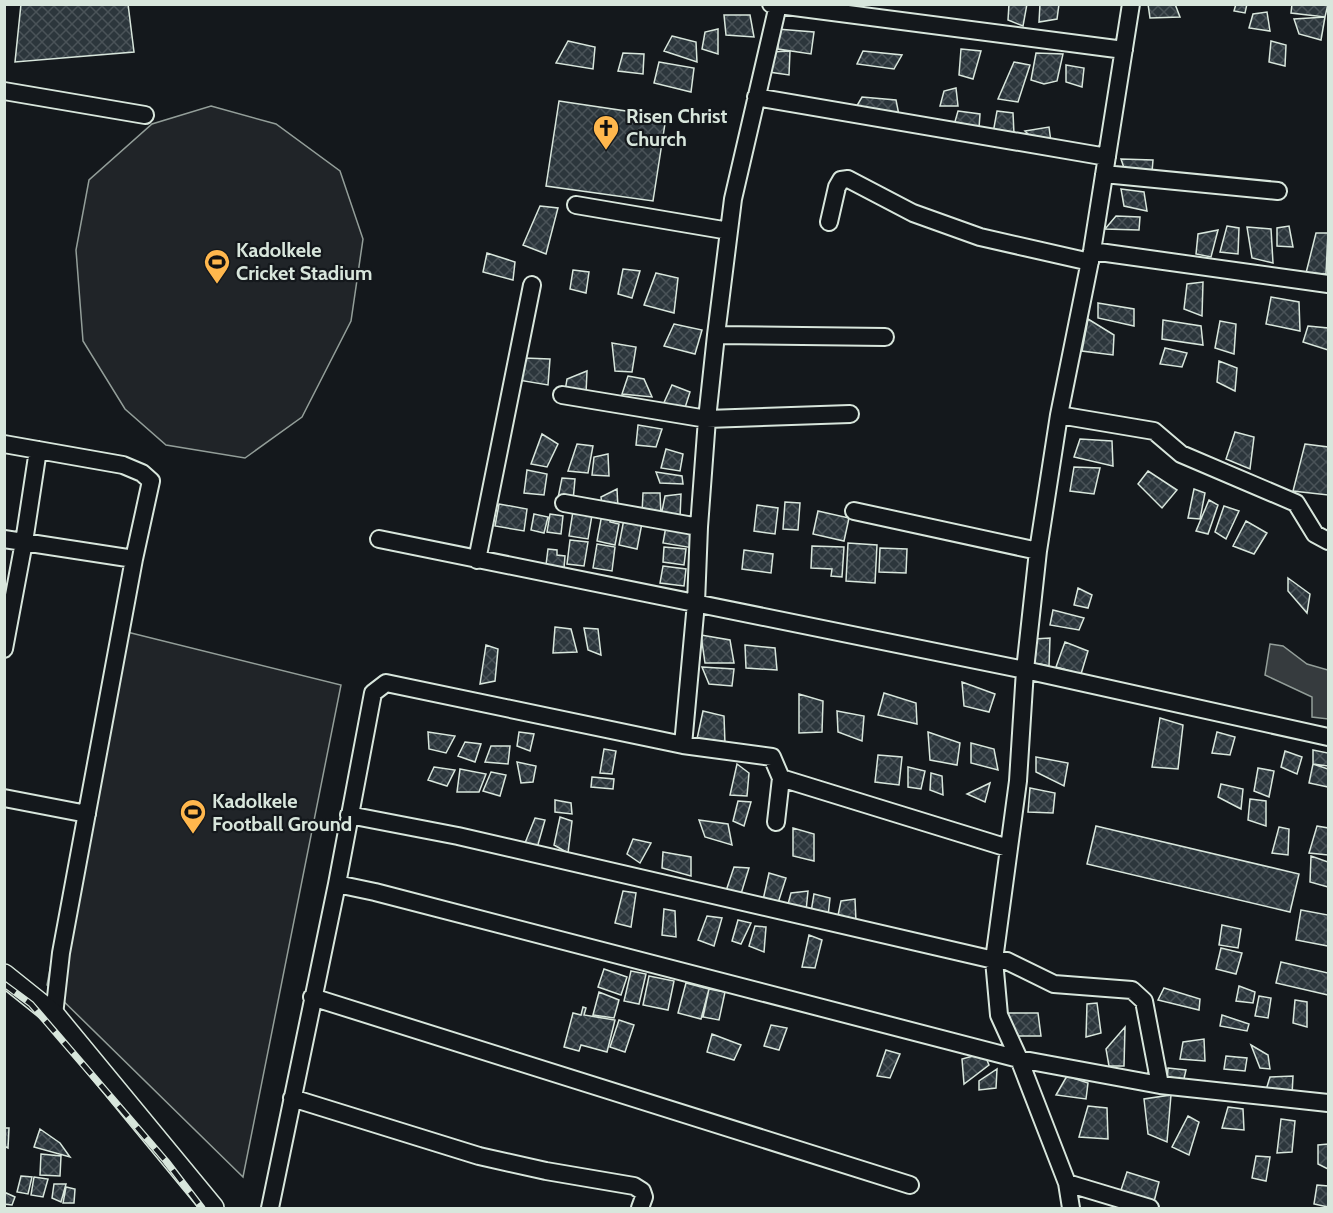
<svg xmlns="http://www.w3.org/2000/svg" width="1333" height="1213" viewBox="0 0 1333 1213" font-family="Cabin,sans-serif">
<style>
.green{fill:#202428;stroke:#939e99;stroke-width:1.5}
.water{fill:#363b3e;stroke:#939e99;stroke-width:1.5}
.building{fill:url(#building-cross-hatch);stroke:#d8e6dc;stroke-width:1.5}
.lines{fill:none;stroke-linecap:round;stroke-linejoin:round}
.minor-casing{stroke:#d8e6dc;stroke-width:20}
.major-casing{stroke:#d8e6dc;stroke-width:24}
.minor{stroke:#14181c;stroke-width:16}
.major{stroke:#14181c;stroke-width:21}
.rail-casing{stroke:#d8e6dc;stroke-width:7}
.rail{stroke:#14181c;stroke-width:4.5;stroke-dasharray:14;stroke-linecap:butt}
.labels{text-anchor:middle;stroke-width:4.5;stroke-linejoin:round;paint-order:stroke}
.poi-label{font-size:20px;font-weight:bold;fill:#d8e6dc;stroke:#14181c;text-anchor:start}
</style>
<defs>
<pattern id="building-cross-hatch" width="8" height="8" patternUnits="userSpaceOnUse" patternTransform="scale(1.5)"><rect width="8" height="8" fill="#2c363c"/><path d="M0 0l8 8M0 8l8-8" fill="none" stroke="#4a5358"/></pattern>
</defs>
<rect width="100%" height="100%" fill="#14181c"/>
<path class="green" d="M211 106 276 124 340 171 363 239 351 321 302 417 245 458 166 445 125 409 83 341 76 250 89 180 152 124Z
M115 629 341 685 243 1177 47 985Z"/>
<path class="water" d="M1270 644 1283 646 1307 664 1328 670V719L1312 717V697L1265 675Z"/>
<path class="building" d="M21 4H128L134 52 15 62Z
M1009 4H1027L1023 26 1008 20Z
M1040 4H1059L1057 19 1039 22Z
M1148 4H1175L1180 17 1150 18Z
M1236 4H1247L1245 13 1234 11Z
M1292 4H1328L1325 17 1291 13Z
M1267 12 1270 31 1249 28 1253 14Z
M724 15H750L754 37 726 35Z
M1325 17 1321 40 1299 34 1294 19Z
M718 29V54L702 49 705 32Z
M777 29 814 32 811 54 778 49Z
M672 36 696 42 697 62 664 51Z
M568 41 595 47 593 69 556 63Z
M1271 41 1286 45 1285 66 1269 62Z
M961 49 981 51 973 79 959 75Z
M790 51 789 75 769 72 771 52Z
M863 51 902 55 894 69 857 64Z
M623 53 644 54 643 74 618 71Z
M1036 53 1063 54 1057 81 1044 84 1031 80Z
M659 62 694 68 691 92 654 83Z
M1014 62 1030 65 1018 102 998 99Z
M1066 65 1084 68 1082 87 1066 82Z
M956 88 958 106H940L944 91Z
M862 97 896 100 899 115 855 109Z
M559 101 666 117 653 201 546 186Z
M958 111 980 114 979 128 954 125Z
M997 111 1013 113 1014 134 993 133Z
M1049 127 1051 142 1033 139 1025 131Z
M1121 159 1153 160 1152 172 1125 171Z
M1121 189 1144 192 1147 211 1124 206Z
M540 206 558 208 546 254 523 245Z
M1116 216 1140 217 1139 230 1105 229Z
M1227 226 1239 228 1238 254 1220 252Z
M1289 226 1293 247 1277 246V228Z
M1247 227 1271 229 1273 263 1252 258Z
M1218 230 1211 257 1196 254 1198 234Z
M1316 233H1328L1326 274 1306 273Z
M487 253 515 262 513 280 483 272Z
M623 269 640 271 632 298 618 294Z
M573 270 589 272 586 293 570 289Z
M656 273 678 278 674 313 644 305Z
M1203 282 1202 316 1184 309 1187 284Z
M1271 297 1299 302 1300 331 1266 324Z
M1098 303 1134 309V326L1098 318Z
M1088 319 1114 335 1113 355 1082 351Z
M1163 320 1201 326 1203 345 1162 339Z
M1220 321 1236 324 1234 354 1215 348Z
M674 324 702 330 695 354 664 346Z
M1308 326 1328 328V350L1303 342Z
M612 343 636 347 632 372 615 371Z
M1165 348 1187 353 1182 367 1160 364Z
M524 358 550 359 548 385 518 380Z
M1219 361 1237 368 1235 391 1217 382Z
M587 371 586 394 565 391 567 379Z
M628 376 644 379 652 397 622 394Z
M672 385 690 392 684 411 662 407Z
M638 425 662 429 656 447 636 445Z
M1235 432 1254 437 1250 469 1226 459Z
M542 434 558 444 547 467 531 464Z
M1080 439 1112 441 1113 466 1074 457Z
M577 444 593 446 588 473 568 471Z
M1305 444 1328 447V495L1293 491Z
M666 449 683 454 680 471 661 468Z
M608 454 609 476 592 475 594 457Z
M1074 467 1100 468 1094 494 1070 491Z
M527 470 547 474 544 495 524 493Z
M1148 471 1177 490 1162 508 1138 484Z
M656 472 682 476 683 484 660 483Z
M562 478 575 479 573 501 558 498Z
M617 489 618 508 602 505 601 497Z
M1194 489 1205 493 1200 519 1188 518Z
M643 493H660L661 516 642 514Z
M681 494 680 518 661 516 665 496Z
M1209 500 1218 505 1208 534 1196 531Z
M785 502 800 503 798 530 783 529Z
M499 504 527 509 524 531 495 526Z
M574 505 593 509 588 539 569 536Z
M757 505 778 508 775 534 754 531Z
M1224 506 1239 511 1226 539 1215 532Z
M818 511 849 518 844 541 813 534Z
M534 514 548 517 544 533 531 530Z
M550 514 563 516 561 534 547 532Z
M602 514 611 515 610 522 619 524 615 545 597 541Z
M624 519 642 523 637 549 619 545Z
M1246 521 1267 533 1254 554 1233 546Z
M666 526 696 531 693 548 663 543Z
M570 540 588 542 584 566 567 564Z
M848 543 877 545 875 583 846 581Z
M597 544 615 547 612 571 593 568Z
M812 546 844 547 842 577 831 576 832 569 811 568Z
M664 547 686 549 684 565 663 562Z
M880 548 907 549 906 573 879 572Z
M548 549 557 550V555L565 556 564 568 546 565Z
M744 550 773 554 771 573 742 569Z
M663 566 686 569 684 586 660 583Z
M1288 578 1310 594 1307 613 1288 591Z
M1078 588 1092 595 1088 608 1074 605Z
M1053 610 1084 618 1079 630 1050 625Z
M555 627 571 629 577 652 553 653Z
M584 628 598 629 601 655 588 650Z
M701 635 730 640 734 663H705Z
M1050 638 1049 666 1031 662 1034 639Z
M1065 642 1088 651 1081 674 1056 667Z
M486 645 498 649 495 681 480 684Z
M745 645 775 648 777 670 746 668Z
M702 667 734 669 732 686 709 684Z
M962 682 995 694 989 712 964 706Z
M884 693 916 703 917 724 878 715Z
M799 694 823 701 822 732 799 733Z
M703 711 724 716 725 744 697 739Z
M837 711 864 716 862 741 838 732Z
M1160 718 1183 725 1178 769 1152 767Z
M428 732 455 736 446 753 429 749Z
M519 732 534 734 530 751 517 746Z
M928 732 960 743 957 765 930 760Z
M1217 732 1235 737 1230 755 1212 753Z
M465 742 481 744 475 762 458 756Z
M971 743 994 749 998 770 971 763Z
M491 746H510L508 764 485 762Z
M604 749 616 751 612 774 600 773Z
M1313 750 1328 753V766L1313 764Z
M1285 751 1302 757 1297 774 1281 767Z
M878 755 902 757 899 785 875 782Z
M1036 757 1068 763 1064 786 1036 772Z
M517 762 536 766 533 782 521 783Z
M737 764 749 773 747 796 730 795Z
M1313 764 1328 769V787L1309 783Z
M434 767 455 770 447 786 428 780Z
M908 767 925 771 921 789 908 787Z
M1258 768 1274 771 1269 797 1254 791Z
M460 769 486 774 479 792H457Z
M491 772 506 775 500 796 483 791Z
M931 773 942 776 943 795 930 790Z
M592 777 614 779 613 789 591 787Z
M990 783 985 802 967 794Z
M1221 784 1243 789 1241 809 1218 797Z
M1030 788 1055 793 1053 813 1028 812Z
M1250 799 1266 801V826L1248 820Z
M555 800 571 803 572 814 555 812Z
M738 801 751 802 744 826 733 821Z
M560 817 572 821 568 853 554 845Z
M535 818 545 820 537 848 525 843Z
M699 820 728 824 732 845 705 837Z
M1096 826 1299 874 1290 912 1087 864Z
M1317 826 1328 828V855L1309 853Z
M1279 827 1289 829 1288 855 1272 853Z
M793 828 814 834V861L793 856Z
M633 839 651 843 640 863 627 854Z
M663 852 691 857V876L662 868Z
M1311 856 1328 862V887L1310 882Z
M734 867 749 868 741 894 726 891Z
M769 873 786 878 778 903 763 900Z
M623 891 636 893 631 927 615 923Z
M808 891 806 911 787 908 791 893Z
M814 894 830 898 828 916 811 912Z
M855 899 856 922 837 920 841 901Z
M664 909 675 911 676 937 662 935Z
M1301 910 1328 915V946L1296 940Z
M707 916 722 918 714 946 698 940Z
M738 920 751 923 741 944 732 941Z
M1222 925 1241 929 1238 948 1219 945Z
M755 926 766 927 764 952 749 946Z
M809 935 822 940 815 968 802 967Z
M1221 948 1242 953 1236 974 1216 969Z
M1281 962 1328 973V995L1276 983Z
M604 969 627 977 621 995 598 987Z
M631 971 646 974 639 1004 624 1001Z
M649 976 674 981 668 1010 643 1005Z
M686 983 709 989 701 1019 678 1013Z
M1239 986 1255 992 1253 1003 1236 1001Z
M1164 988 1200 999 1199 1010 1158 1000Z
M709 989 725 992 719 1020 703 1017Z
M599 992 619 1000 614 1018 593 1015Z
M1259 996 1271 998 1268 1018 1255 1016Z
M1295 1000 1307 1002V1027L1293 1023Z
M1097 1003 1101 1033 1086 1037 1087 1004Z
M583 1007 586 1008 584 1015 615 1020 607 1052 581 1045 579 1051 564 1047 573 1013 581 1015Z
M1005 1013H1038L1041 1036H1014Z
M1222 1015 1249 1024 1247 1031 1220 1026Z
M619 1020 634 1025 625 1052 610 1047Z
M771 1025 787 1028 779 1050 764 1046Z
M1125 1027 1124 1066H1109L1106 1049Z
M712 1034 741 1045 734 1060 707 1052Z
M1204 1039 1205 1061 1180 1059 1183 1042Z
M1251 1045 1268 1055 1270 1069 1260 1068Z
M886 1050 900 1054 890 1078 877 1076Z
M984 1053 989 1065 964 1084 962 1059Z
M1226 1056 1247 1058 1245 1071 1224 1069Z
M1168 1068 1186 1070 1183 1083 1167 1082Z
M997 1069 996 1088 979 1090V1081Z
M1067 1076 1088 1083 1086 1099 1056 1095Z
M1293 1076 1292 1095 1266 1090 1270 1077Z
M1171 1095 1167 1142 1148 1134 1144 1099Z
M1088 1106 1107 1108 1108 1139 1079 1137Z
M1228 1107 1243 1109 1244 1130 1222 1128Z
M1188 1116 1199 1122 1189 1155 1172 1147Z
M1281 1119 1295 1121 1292 1152 1277 1153Z
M4 1128H9L8 1148 4 1146Z
M40 1129 60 1143 70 1157 34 1147Z
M1328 1144V1169L1318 1164V1145Z
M41 1154 61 1156 60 1176 40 1175Z
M1256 1156 1270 1157 1266 1181 1252 1178Z
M1127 1172 1159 1182 1153 1206 1120 1193Z
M21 1176 32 1177 28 1194 17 1192Z
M34 1177 48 1179 43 1197 31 1195Z
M54 1184H66L61 1202 52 1198Z
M1317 1185 1328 1186V1207L1314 1204Z
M66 1187 75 1189 74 1203H63Z
M4 1192 15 1197 12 1205 4 1204Z"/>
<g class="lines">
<g class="minor-casing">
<path id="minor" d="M771 4 1124 50
M4 91 145 115
M756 97 1107 157
M1104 174 1278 191
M576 205 729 231
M829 222 837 187 841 180 848 179 913 213 980 237 1090 262
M1092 251 1328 284
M716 335 885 337
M562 395 707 419 850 414
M1059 415 1154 431 1181 454 1296 503 1315 534 1328 541
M4 444 123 465 142 473 151 481 134 559 61 953 54 1015
M564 503 699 527
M854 511 1038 551
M4 539 134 559
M379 539 1025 670 1328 737
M477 560 532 285
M4 649 24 542 38 450
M683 745 696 603 699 527 707 419 716 335 733 199 778 5
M4 798 87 814
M349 815 458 836 994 960 1007 961 1054 984 1132 990 1144 1001 1160 1085
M776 822 781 778
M337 884 375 892 1019 1059 1160 1085 1328 1103
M312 997 910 1185
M292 1098 479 1156 546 1171 634 1186 642 1191 644 1197 640 1208
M1067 1183 1150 1208
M270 1208 337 884 373 693 386 683 683 745 772 757 781 778 1008 848
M1071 1208 1067 1183 1019 1059 999 1015 994 960 1018 781 1025 670 1038 551 1059 415 1092 251 1131 4"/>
</g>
<g class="major-casing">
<path id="major" d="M4 975 54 1015 213 1208"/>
</g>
<use href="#minor" class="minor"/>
<use href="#major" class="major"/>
<g class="rail-casing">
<path id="rail" d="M4 984 31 1004 166 1161 202 1208"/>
</g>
<use href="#rail" class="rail"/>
</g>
<defs>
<g id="church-pin" transform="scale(1.35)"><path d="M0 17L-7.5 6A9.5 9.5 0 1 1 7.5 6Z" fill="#ffb74d" stroke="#14181c"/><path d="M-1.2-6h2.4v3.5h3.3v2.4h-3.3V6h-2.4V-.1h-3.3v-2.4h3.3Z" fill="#111"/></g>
<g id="stadium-pin" transform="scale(1.35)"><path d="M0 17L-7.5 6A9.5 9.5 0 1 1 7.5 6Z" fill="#ffb74d" stroke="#14181c"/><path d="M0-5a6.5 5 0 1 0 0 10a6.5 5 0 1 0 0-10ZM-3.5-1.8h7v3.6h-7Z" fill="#111"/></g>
</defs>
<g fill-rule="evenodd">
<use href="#church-pin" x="606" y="128"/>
<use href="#stadium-pin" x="217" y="262"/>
<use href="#stadium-pin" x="193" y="812"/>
</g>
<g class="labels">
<g class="poi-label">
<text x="626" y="123">Risen Christ<tspan x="626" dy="23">Church</tspan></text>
<text x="236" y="257">Kadolkele<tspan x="236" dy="23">Cricket Stadium</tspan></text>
<text x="212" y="808">Kadolkele<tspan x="212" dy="23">Football Ground</tspan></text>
</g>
</g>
<rect width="1333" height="1213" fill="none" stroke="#d8e6dc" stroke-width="12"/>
</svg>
